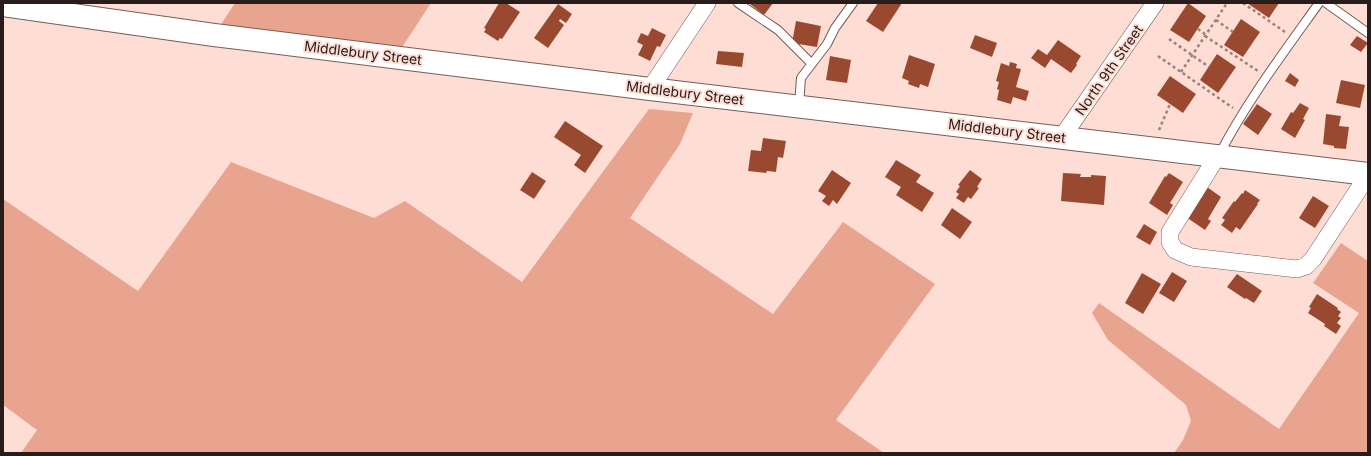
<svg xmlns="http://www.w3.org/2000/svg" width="1371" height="456" viewBox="0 0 1371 456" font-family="Inter,sans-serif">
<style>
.green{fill:#e9a48f}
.building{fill:#9a4931}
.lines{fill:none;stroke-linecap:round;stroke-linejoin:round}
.lane-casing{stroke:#785c54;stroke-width:10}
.street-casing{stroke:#785c54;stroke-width:18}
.secondary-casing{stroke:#785c54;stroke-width:24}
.path{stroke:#99837c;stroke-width:2.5;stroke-dasharray:3 3;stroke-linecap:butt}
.lane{stroke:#fff;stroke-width:8}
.street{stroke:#fff;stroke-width:17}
.secondary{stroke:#fff;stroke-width:22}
.labels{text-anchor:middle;stroke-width:4;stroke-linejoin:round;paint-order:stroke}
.street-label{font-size:14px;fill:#281d1a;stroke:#feded4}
</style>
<rect width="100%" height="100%" fill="#feded4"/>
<path class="green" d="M235 3H431L395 58 214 35Z
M649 109 693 113 680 144 630 218 773 314 843 222 935 284 836 420 884 453H21L37 430 3 405V199L138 291 231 162 374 218 405 201 522 282Z
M1341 243 1368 261V453H1174L1183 440 1191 421 1186 405 1108 340 1092 313 1099 303 1279 429 1359 313 1313 283Z"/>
<path class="building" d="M499 3H506L520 12 502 39 500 38 498 41 484 32 486 29 484 28Z
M751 3H773L764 15 750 4Z
M878 3H902L883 32 866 21Z
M1188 3 1206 16 1189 42 1170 30Z
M1247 3H1279L1269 18Z
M558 4 572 14 566 23 560 19 559 21 564 25 548 48 534 38Z
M1241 19 1260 32 1243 57 1224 45Z
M796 21 821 26 817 47 792 43Z
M652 28 666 35 660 47 657 46 650 61 638 55 643 45 637 42 641 33 648 36Z
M975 35 997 43 992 57 970 48Z
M1357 36 1368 43 1361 52 1350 45Z
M1058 40 1081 56 1076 64 1077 65 1071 73 1051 59 1045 68 1031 58 1038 49 1047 55Z
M718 51 744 53 742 67 716 64Z
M1217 54 1236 67 1218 93 1200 80Z
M909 55 935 64 928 87 920 84 919 88 908 84 909 81 902 78Z
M830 56 851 60 847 83 826 80Z
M1010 62 1017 64 1016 68 1021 69 1016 87 1029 91 1026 101 1013 97 1011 104 997 100 999 90 997 89 999 82 996 81 1001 63 1009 66Z
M1290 73 1299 80 1295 87 1285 81Z
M1170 76 1196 94 1183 113 1157 95Z
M1341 80 1365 85 1360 108 1336 103Z
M1300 103 1309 108 1303 119 1305 120 1295 138 1281 129 1291 112 1293 113Z
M1257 104 1272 114 1258 135 1243 124Z
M1326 114 1341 116 1339 126 1349 127 1346 149 1334 148V146L1323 144Z
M565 121 603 146 585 173 574 165 581 155 554 137Z
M763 138 786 141 783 158 778 157 776 172 767 171 766 173 748 171 751 150 761 151Z
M896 160 921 175 916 182 934 193 922 212 896 195 901 187 885 177Z
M832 170 851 183 837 204 833 200 829 206 822 201 826 196 818 191Z
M970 170 982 179 977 187 979 188 971 199 968 197 964 203 956 198 959 194 956 192 960 186 958 185Z
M532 172 546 181 534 199 520 190Z
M1063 173 1081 174 1080 177H1091V175L1106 176 1104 205 1061 201Z
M1169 173 1183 182 1170 203 1173 205 1167 215 1149 203 1165 176 1166 177Z
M1207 187 1221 197 1208 219 1211 221 1205 230 1186 217Z
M1245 190 1260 200 1257 204H1258L1240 230 1236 227 1232 233 1221 225 1225 220 1222 218 1234 201 1235 202 1242 193 1243 194Z
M1313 196 1329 206 1315 228 1299 218Z
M952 208 972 222 960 239 941 225Z
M1144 224 1157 232 1150 245 1136 237Z
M1172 272 1187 281 1174 302 1159 293Z
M1142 273 1161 284 1143 314 1125 303Z
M1237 274 1262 291 1254 303 1246 298 1245 299 1227 287Z
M1317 294 1338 308 1337 309 1341 312 1338 316 1341 318 1337 323 1341 326 1336 334 1324 326 1325 324 1308 313 1311 308 1309 307Z"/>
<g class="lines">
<g class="lane-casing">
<path id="lane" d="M738 3 778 30 811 63
M1326 3 1368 33
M799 105 801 78 827 44 835 28 853 3
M1219 155C1247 101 1284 52 1319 3"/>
</g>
<g class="street-casing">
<path id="street" d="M650 89 707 3
M1062 137 1155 3
M1218 155 1170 232V242L1175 250 1191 257 1297 269 1306 266 1313 259 1368 175"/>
</g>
<g class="secondary-casing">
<path id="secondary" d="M3 5 214 35 650 89 1368 174"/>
</g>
<path class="path" d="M1243 3 1285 32
M1216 20 1233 32
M1198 29 1206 35
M1205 36 1258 71
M1169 39 1209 67
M1158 56 1233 108
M1181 72 1227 3
M1159 130 1170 104"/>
<use href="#lane" class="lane"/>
<use href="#street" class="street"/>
<use href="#secondary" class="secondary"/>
</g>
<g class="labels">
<g class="street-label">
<text transform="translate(363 53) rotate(7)" y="5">Middlebury Street</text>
<text transform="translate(1109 70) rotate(-55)" y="5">North 9th Street</text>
<text transform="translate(685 93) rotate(7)" y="5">Middlebury Street</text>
<text transform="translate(1007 131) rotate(7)" y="5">Middlebury Street</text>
</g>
</g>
<rect width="1371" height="456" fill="none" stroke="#281d1a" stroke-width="8"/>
</svg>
